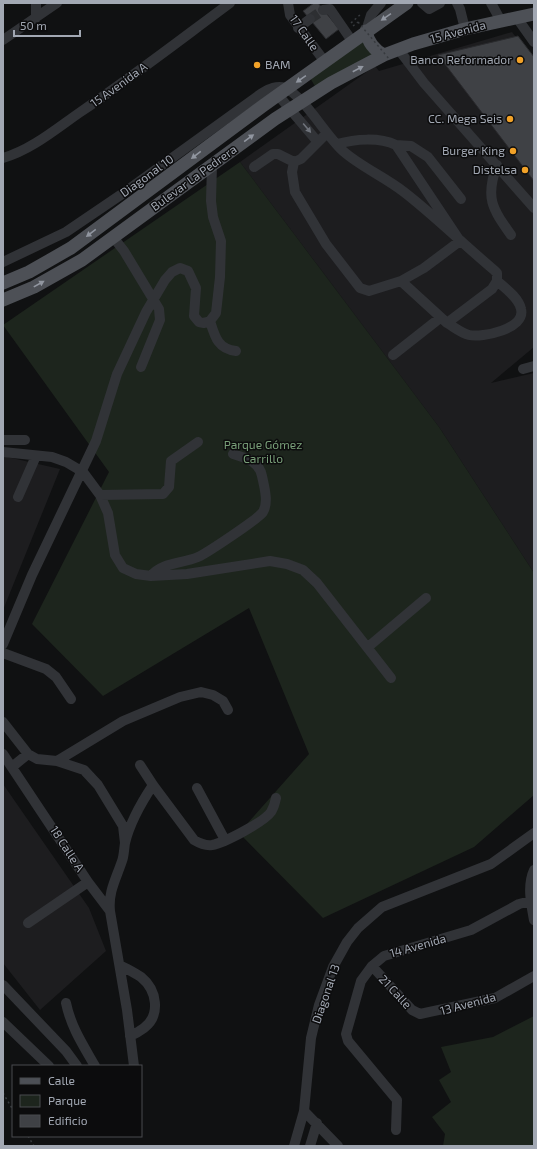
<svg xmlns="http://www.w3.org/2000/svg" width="537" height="1149" viewBox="0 0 537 1149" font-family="'Exo 2',sans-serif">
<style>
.built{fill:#1d1d1f}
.green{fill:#1d251d}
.building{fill:#3f4145;stroke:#2a2b2e}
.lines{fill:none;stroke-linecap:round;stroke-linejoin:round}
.minor-tunnel{stroke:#2d2f32;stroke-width:10;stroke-dasharray:10 5;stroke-linecap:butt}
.path{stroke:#373a3e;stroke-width:1.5;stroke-dasharray:2 3;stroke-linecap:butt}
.minor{stroke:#313337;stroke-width:10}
.major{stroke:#4d5056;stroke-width:13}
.path-bridge{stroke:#373a3e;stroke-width:1.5;stroke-dasharray:2 3;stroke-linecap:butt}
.oneway{fill:#9196a0}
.oneway2{fill:#6f737b}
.poi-dot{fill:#f2a228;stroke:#0c0c0d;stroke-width:1.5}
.labels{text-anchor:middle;stroke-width:3;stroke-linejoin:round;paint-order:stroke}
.street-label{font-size:12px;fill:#a2a8b3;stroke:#0c0c0d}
.poi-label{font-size:12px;fill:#a2a8b3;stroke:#0c0c0d;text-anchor:end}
.park-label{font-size:12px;fill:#789e78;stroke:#0c0c0d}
</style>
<rect width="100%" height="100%" fill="#101112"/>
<path class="built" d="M512 32 534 61V347L491 383 534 373V573L439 427 240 162 375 66 379 71Z
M3 456 60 469 3 610Z
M3 784 89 908 106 951 40 1010 3 963Z"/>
<path class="green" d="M365 39 375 53 316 88 309 76Z
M240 162 439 427 534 573V795L474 847 323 918 239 833 309 754 249 608 103 696 32 624 109 472 3 325Z
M534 1016V1146H443L445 1134 432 1117 451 1102 439 1080 451 1072 441 1047 493 1037Z"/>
<path class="building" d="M314 3H318L339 29 326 39 303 11Z
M518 36 534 57V181L438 55Z"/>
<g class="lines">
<path class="minor-tunnel" d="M310 19 323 10"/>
<path class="path" d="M351 23 361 14
M353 26 358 22
M3 1093 13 1110
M28 1136 34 1146"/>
<path class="minor" d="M288 3 290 15 325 62
M422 3 429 9 440 3
M457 3 460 9 465 29
M491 3 501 21
M323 10 330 9 352 41
M36 18V3
M517 18 534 42
M298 28 310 19
M366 31 371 15 381 3
M3 40 57 3
M399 50 424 83 534 208
M278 95 317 141
M396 145 411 146 428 157 461 199
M3 158C31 150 56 129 79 113 131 78 180 40 230 3
M294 162 292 172 295 192 326 244 360 288 369 291 401 281 424 268 460 241 396 145C379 137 355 139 337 144
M497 165C485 198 492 208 511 235
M254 167 273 154H278L294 162 301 159 327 133
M113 237 124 251 159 309 160 320 141 367
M3 262 66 232 122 194 262 93C269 89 277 85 285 88 304 96 326 136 343 151 361 167 385 177 404 192 435 216 463 244 494 270L497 273V281L492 289 447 323 401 281
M210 321C215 337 218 349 236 351
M447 323C454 327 461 333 469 335 482 338 526 329 521 309 519 298 505 288 497 281
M393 355 440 318
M523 369 534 366
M3 440H25
M3 452 52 457 66 462 83 472 100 495 108 513 115 555 123 568 136 574 151 576 187 574 270 561 287 564 303 570 317 583 391 678
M100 495 163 494 169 487 171 461 198 442
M18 497 36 456
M151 576C162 562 182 564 198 557 207 553 258 519 263 512 269 502 264 486 262 476 259 461 246 458 233 454
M3 644 32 575 96 441 117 374 146 312 165 280 172 272 180 268 188 271 196 288 194 316 199 322 204 323 210 321 216 313 220 277 221 241 213 217 211 201 212 165
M368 647 426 598
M3 653 46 669 56 677 71 699
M3 722 28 754 37 759 57 761 84 770 98 785 123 826 125 843
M3 754 88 882 110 911 127 1010 134 1066
M57 761 123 721 180 697 201 692 213 695 223 701 228 710
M140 765 153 785 194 840C199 843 205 846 212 845 224 843 264 822 271 812 274 807 275 803 276 798
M12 767 28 754
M197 788 225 840
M534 870C527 885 531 904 534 920
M110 911C108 892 116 879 122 861 124 856 124 849 125 843 130 822 141 803 153 785
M28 923 88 882
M120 965C127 969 135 973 141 977 157 990 161 1015 144 1028 140 1031 135 1034 130 1036
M372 966 412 1010 420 1014 495 998 534 976
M3 985 66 1051 77 1066
M66 1003C71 1027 83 1045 95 1066
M3 1022 49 1066
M304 1111 338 1146
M396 1130 397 1100 348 1041 346 1034 361 981 372 966 384 956 471 930 519 904 534 900
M294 1146 304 1111 311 1038 319 1005 333 967 347 942 358 928 382 907 491 864 534 833
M310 1146 317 1123"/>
<path class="major" d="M366 31C368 42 374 50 384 55
M3 283 29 272 71 248 264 105 407 3
M3 300 34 287 82 260 275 119 331 83 384 55 413 44 465 29 534 14"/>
<path class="path-bridge" d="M358 22 390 60"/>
</g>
<defs><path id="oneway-solid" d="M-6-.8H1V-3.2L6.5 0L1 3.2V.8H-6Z"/></defs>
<g class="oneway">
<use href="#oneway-solid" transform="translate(386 17) rotate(146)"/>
<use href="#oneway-solid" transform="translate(358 69) rotate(-28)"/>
<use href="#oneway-solid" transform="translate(301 79) rotate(145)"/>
<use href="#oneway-solid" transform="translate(249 138) rotate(-36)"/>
<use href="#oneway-solid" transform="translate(196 155) rotate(143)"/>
<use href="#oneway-solid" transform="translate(91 233) rotate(143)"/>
<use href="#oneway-solid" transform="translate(39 284) rotate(-29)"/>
</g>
<use class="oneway2" href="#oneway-solid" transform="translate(307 128) rotate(50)"/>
<g class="poi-dot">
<circle cx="520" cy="60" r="4"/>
<circle cx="257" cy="65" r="4"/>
<circle cx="510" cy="119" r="4"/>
<circle cx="513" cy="151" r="4"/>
<circle cx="525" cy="170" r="4"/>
</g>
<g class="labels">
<g class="street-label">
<text transform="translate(458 32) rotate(-15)" y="4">15 Avenida</text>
<text transform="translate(304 33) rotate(55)" y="4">17 Calle</text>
<text transform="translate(119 85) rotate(-36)" y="4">15 Avenida A</text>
<text transform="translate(147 176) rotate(-36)" y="4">Diagonal 10</text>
<text transform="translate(194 178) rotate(-36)" y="4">Bulevar La Pedrera</text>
<text transform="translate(67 849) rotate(57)" y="4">18 Calle A</text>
<text transform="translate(418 946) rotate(-16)" y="4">14 Avenida</text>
<text transform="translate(395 992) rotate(47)" y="4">21 Calle</text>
<text transform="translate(326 994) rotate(-71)" y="4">Diagonal 13</text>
<text transform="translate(468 1004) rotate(-15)" y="4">13 Avenida</text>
</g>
<g class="poi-label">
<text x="512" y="64">Banco Reformador</text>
<text x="265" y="69" text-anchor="start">BAM</text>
<text x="502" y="123">CC. Mega Seis</text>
<text x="505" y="155">Burger King</text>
<text x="517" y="174">Distelsa</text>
</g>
<g class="park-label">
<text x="263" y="449">Parque Gómez<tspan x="263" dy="14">Carrillo</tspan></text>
</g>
</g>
<rect width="537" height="1149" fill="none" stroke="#a2a8b3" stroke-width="8"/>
<rect x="12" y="1065" width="130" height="72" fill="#0c0c0d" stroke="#484a4f"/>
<rect x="20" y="1078" width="20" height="6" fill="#4d5056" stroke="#484a4f"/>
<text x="48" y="1085" font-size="12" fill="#a2a8b3">Calle</text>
<rect x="20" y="1095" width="20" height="12" fill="#1d251d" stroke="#484a4f"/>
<text x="48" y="1105" font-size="12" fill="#a2a8b3">Parque</text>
<rect x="20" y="1115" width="20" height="12" fill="#3f4145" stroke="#484a4f"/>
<text x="48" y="1125" font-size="12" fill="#a2a8b3">Edificio</text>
<path d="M14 30v6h66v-6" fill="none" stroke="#a2a8b3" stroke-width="2"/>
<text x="20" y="30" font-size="12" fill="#a2a8b3" stroke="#0c0c0d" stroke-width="3" paint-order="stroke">50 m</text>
</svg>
